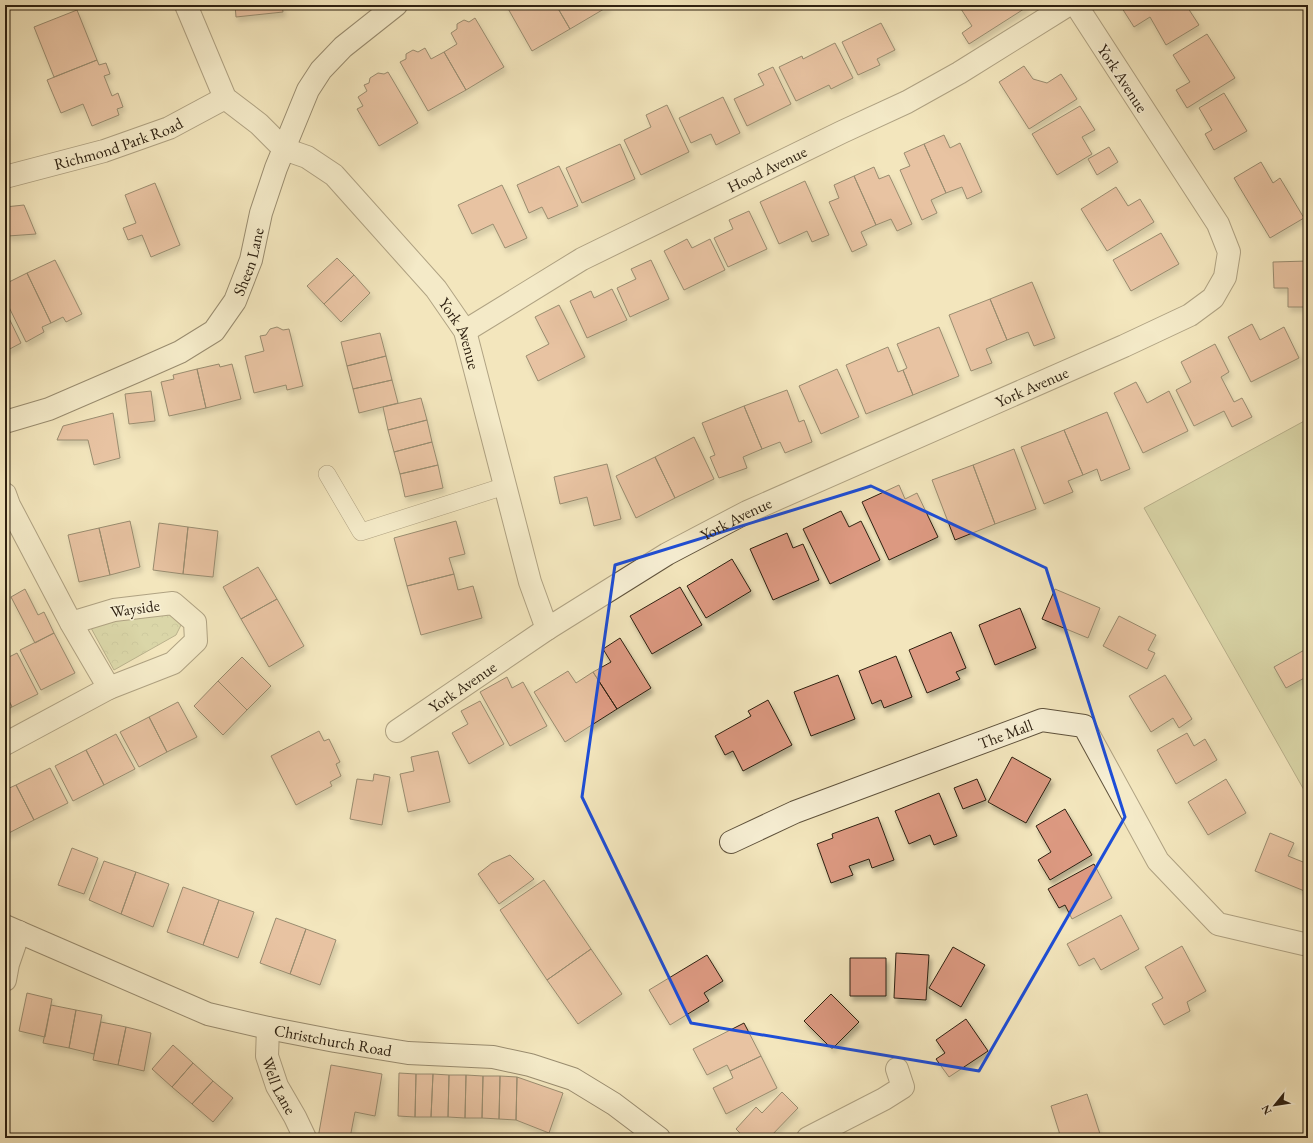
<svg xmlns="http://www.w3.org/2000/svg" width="1313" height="1143" viewBox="0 0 1313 1143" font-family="'EB Garamond',serif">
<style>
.park{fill:url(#park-crowns);stroke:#767250}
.pitch{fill:#bdc48f;stroke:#767250}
.building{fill:#dc9981;stroke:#2e2111;filter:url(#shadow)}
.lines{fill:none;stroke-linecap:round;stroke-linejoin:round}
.lane-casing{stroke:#5f523c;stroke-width:18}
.street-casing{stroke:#5f523c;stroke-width:24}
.secondary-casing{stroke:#2e2111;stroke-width:24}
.lane{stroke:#f7efd4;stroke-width:17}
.street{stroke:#f7efd4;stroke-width:22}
.secondary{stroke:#f7efd4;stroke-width:22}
.marked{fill:none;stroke:#1d4ed8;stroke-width:3;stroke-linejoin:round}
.labels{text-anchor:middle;stroke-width:3;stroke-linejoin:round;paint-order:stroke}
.street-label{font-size:16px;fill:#2e2111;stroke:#f7efd4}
</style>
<defs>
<pattern id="park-crowns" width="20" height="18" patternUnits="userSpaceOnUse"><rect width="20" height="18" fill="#bdc48f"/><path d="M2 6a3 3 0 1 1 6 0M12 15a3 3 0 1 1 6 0" fill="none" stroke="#a3a87a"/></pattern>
<filter id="shadow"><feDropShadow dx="2.5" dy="4.5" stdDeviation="2" flood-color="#0004"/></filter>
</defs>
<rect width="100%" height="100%" fill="#f3e6bd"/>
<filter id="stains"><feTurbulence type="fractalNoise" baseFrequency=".005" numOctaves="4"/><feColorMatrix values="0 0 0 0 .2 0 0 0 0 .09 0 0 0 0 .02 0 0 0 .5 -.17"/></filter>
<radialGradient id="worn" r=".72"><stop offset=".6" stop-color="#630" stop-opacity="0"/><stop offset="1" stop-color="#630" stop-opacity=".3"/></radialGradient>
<path class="park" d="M163 610 182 623 176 635 114 670 91 628 116 617Z"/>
<path class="pitch" d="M1308 419V797L1144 508Z"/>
<path class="building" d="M235 5H282L283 12 236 17Z
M506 5H556L570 29 532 51Z
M556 5H609V6L570 29Z
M968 5H1025L1027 7 969 44 962 33 972 26 961 9Z
M1120 5H1186L1199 25 1166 45 1150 17 1134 27Z
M77 10 97 60 54 77 34 27Z
M475 18 504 67 466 90 444 52 457 44 451 33 457 29V24L464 20 469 22Z
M881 23 895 50 877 59 880 65 858 75 842 42Z
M1207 34 1235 78 1187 108 1176 90 1190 82 1173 55Z
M835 43 853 78 831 89 829 85 796 101 779 67 802 56 803 59Z
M425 48 431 59 444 52 466 90 428 111 400 62 406 59V54L413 50 418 52Z
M97 60 99 65 106 63 110 74 104 76 112 96 118 93 123 107 117 109 119 115 92 126 83 104 61 113 47 80Z
M1024 66 1033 79 1047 83 1061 74 1077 99 1029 129 999 82Z
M773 67 791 104 747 126 734 99 764 85 758 74Z
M388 72 418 123 379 146 357 109 363 106 358 97 367 91 364 85 369 83 370 78 378 73 384 74Z
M1224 93 1247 131 1214 150 1205 134 1212 130 1199 108Z
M723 97 740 133 716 145 711 134 691 143 679 118Z
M667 105 689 152 641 175 624 140 651 127 646 115Z
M1080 106 1095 130 1082 137 1092 154 1057 175 1032 134Z
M944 135 950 148 960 143 982 192 967 199 962 187 946 193 924 144Z
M620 144 635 179 582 203 566 168Z
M924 144 946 193 931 200 937 213 922 220 900 170 910 166 904 153Z
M1109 147 1118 162 1097 175 1088 159Z
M1261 162 1273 183 1280 178 1304 218 1270 238 1234 178Z
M559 166 578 206 548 219 542 207 529 213 517 185Z
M874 167 879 179 889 175 912 224 897 231 891 219 876 225 854 176Z
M854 176 876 225 861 232 867 245 852 252 829 202 839 198 834 185Z
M805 181 829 235 812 242 807 231 779 244 760 202Z
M155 183 180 245 151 257 142 235 128 240 123 228 136 223 125 195Z
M502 185 527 238 505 248 493 224 472 234 458 205Z
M1116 187 1128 206 1140 199 1154 222 1107 251 1081 209Z
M24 205 36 234 8 236 5 230V207Z
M749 211 767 249 728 267 714 238 733 229 729 220Z
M1161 233 1179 264 1131 291 1113 260Z
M687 239 692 248 710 239 725 270 684 290 664 251Z
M337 258 354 275 324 304 307 286Z
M55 260 82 314 66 322 63 317 51 323 27 273Z
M651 260 669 299 630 317 617 288 636 279 631 269Z
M1308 261V335H1305L1304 307H1288V288H1274L1273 262Z
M27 273 51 323 42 327 44 332 26 342 5 299V284Z
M354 275 370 293 341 322 324 304Z
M1032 282 1055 338 1034 346 1028 332 1007 340 990 299Z
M612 289 627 320 587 338 570 301 591 291 594 298Z
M990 299 1007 340 986 349 992 363 971 371 949 315Z
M559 305 585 357 538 381 526 356 549 344 535 317Z
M5 310 21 343 6 351 5 350Z
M1252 324 1260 340 1284 327 1299 358 1251 382 1228 337Z
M277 327 283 330 289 329 303 386 287 390 286 385 254 393 245 356 264 351 260 336 266 335 270 329Z
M939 327 959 376 913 395 903 370 907 368 897 344Z
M380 333 386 356 347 366 341 342Z
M1215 344 1229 372 1221 377 1234 402 1242 398 1252 417 1232 427 1224 411 1194 426 1176 390 1191 382 1181 362Z
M888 347 898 372 903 370 913 395 866 414 846 365Z
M386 356 392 380 353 389 347 366Z
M219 364 220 367 232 364 241 399 206 408 197 369Z
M197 369 206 408 169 416 161 382 174 379 173 375Z
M837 369 859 417 821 434 799 386Z
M392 380 398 403 359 413 353 389Z
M1136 382 1147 403 1169 391 1188 431 1143 453 1114 393Z
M787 390 799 422 804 420 812 442 785 453 780 442 762 449 744 406Z
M151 391 155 421 129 424 125 394Z
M421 398 427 420 388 430 383 407Z
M744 406 762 449 743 457 747 468 719 478 710 457 715 455 702 423Z
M1107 412 1130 469 1101 481 1097 469 1083 475 1064 430Z
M113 413 120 458 94 465 88 440H57L63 426Z
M427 420 432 442 394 452 388 430Z
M1064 430 1083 475 1068 481 1073 492 1044 504 1021 447Z
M694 437 714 479 675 498 655 457Z
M432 442 438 465 400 474 394 452Z
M1014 449 1036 509 995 524 973 465Z
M655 457 675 498 636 518 616 476Z
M607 464 621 519 594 526 587 497 560 504 554 477Z
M438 465 443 488 405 497 400 474Z
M973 465 995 524 955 540 932 480Z
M899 485 905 499 917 493 938 537 889 560 862 502Z
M841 511 849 527 861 521 880 560 830 584 803 529Z
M130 521 140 567 110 575 99 528Z
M456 521 465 554 449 558 454 574 407 586 394 538Z
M159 523 188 527 183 574 153 570Z
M188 527 218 531 213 577 183 574Z
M99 528 110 575 79 582 68 535Z
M787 533 793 548 803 544 819 580 773 600 750 549Z
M732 559 751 591 706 618 687 586Z
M258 567 277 599 241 619 223 587Z
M454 574 458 590 473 586 482 618 421 635 407 586Z
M680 587 702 625 652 654 630 616Z
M25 589 38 615 44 612 54 633 35 643 11 597Z
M1055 589 1100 608 1088 638 1042 619Z
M277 599 304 646 269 667 241 619Z
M1020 608 1036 648 995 665 979 625Z
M1119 616 1156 635 1148 650 1155 653 1147 669 1103 646Z
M951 632 966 668 956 672 960 679 927 693 909 650Z
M54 633 75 673 41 690 20 650Z
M620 638 651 688 617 709 593 672 611 662 603 649Z
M1308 648V676L1286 688 1274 667Z
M17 653 38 694 12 707 5 693V659Z
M896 656 912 697 884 708 881 700 872 704 859 671Z
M242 657 271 686 247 710 218 681Z
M568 671 576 683 593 672 617 709 565 742 534 692Z
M838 675 855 719 811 736 794 692Z
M1165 675 1192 719 1179 728 1173 718 1151 732 1129 696Z
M507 677 512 688 523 682 547 726 510 746 480 692Z
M218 681 247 710 223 735 194 706Z
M5 693 12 707 5 711Z
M768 700 792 745 743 771 733 751 725 755 715 736 751 716 748 711Z
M480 701 504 744 469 764 452 733 468 724 461 711Z
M178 702 197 737 167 752 149 717Z
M149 717 167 752 139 767 120 732Z
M319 731 324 741 329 739 340 762 336 764 341 776 330 782 332 786 296 805 271 756Z
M1187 733 1194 746 1205 739 1217 760 1176 784 1157 750Z
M116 734 135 769 104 785 86 750Z
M86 750 104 785 73 801 55 766Z
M438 751 450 802 408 812 400 774 414 771 411 757Z
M1012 757 1051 779 1026 823 988 802Z
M50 768 68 803 34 820 16 785Z
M374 774 390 777 382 825 350 819 357 779 373 781Z
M977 779 986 800 963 809 954 788Z
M1226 779 1246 813 1208 835 1188 802Z
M16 785 34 820 5 835V790Z
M939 793 957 836 934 845 930 835 909 844 895 811Z
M1065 809 1092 855 1050 880 1038 860 1051 852 1036 826Z
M878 817 894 860 872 868 869 859 849 866 853 875 831 883 817 844 833 838 832 834Z
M1270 833 1294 843 1288 856 1308 864V888L1307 892 1255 871Z
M72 848 98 858 84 894 58 885Z
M510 855 534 879 499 904 478 874 492 863Z
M104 861 136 872 121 914 89 900Z
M1094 864 1112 898 1072 919 1065 905 1059 908 1048 889Z
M136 872 169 884 153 927 121 914Z
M544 880 591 949 547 980 500 910Z
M183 887 219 900 203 945 167 932Z
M219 900 254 912 238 958 203 945Z
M1121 915 1139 949 1101 970 1094 958 1079 966 1067 944Z
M276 918 306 929 290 974 260 963Z
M306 929 336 940 320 985 290 974Z
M1182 946 1206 991 1187 1002 1190 1011 1164 1025 1152 1004 1163 998 1145 967Z
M953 947 985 965 961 1007 929 988Z
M591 949 622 994 578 1024 547 980Z
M896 953 929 955 926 1000 894 998Z
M707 955 723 981 704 993 709 1001 670 1025 649 990Z
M850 958H886V996H850Z
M27 993 52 999 45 1037 19 1031Z
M831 994 859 1022 832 1049 804 1021Z
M51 1005 76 1010 69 1048 43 1043Z
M76 1010 102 1015 94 1054 69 1048Z
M966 1019 988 1051 949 1077 936 1059 945 1053 936 1040Z
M101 1022 126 1027 118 1065 93 1060Z
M744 1023 761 1056 730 1071 727 1065 707 1075 693 1049Z
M126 1027 151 1033 144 1071 118 1065Z
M173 1045 193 1063 172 1087 152 1069Z
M761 1056 777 1088 726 1114 713 1088 733 1078 730 1071Z
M193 1063 213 1081 192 1104 172 1087Z
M331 1065 382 1074 375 1116 355 1112 350 1138H318Z
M399 1073 416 1074 415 1117 398 1116Z
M416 1074H433L431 1117H415Z
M433 1074 449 1075 448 1117H431Z
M449 1075H466L465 1118 448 1117Z
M466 1075 483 1076 482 1118H465Z
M483 1076H500L499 1119 482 1118Z
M500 1076 517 1077 516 1120 499 1119Z
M517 1077 563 1093 549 1133 516 1120Z
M213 1081 233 1098 213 1122 192 1104Z
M782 1092 798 1108 769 1138H745L736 1129 756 1107 762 1113Z
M1087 1094 1101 1137 1061 1138 1051 1106Z
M19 1134 44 1138H18Z"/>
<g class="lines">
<g class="lane-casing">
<path id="lane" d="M327 474 361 532 505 486"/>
</g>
<g class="street-casing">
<g id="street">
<path id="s1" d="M186 5 225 98 259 124 284 149 307 157 334 175 436 289 465 331 530 582 547 629 667 554 747 512 1124 346 1190 315 1213 298 1225 277 1229 252 1218 224 1076 5"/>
<path id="s2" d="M5 177 104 151 169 128 225 98"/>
<path id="s3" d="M465 331 582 259 842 132 907 102 959 73 1068 5"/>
<path d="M5 494 9 505 71 623 109 688 173 663 196 641 195 622 173 603 114 610 71 623"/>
<path id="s4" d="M397 731 547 629"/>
<path d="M5 744 109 688"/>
<path id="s5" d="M731 842 795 812 1042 720 1084 726 1158 861 1218 924 1308 945"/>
<path d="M5 980 8 964 19 932"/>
<path id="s6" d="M268 1028 267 1056 277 1086 295 1117 305 1138"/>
<path d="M808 1138 884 1099 903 1087 897 1069"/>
</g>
</g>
<g class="secondary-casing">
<g id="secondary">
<path id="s7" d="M5 422 49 409 137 371 180 352 214 331 235 301 251 260 261 213 276 168 308 90 321 70 343 47 396 5"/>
<path id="s8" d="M5 926 208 1014 268 1028 335 1041 408 1053 493 1057 530 1065 573 1079 614 1104 659 1138"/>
</g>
</g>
<use href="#lane" class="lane"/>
<use href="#street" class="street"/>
<use href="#secondary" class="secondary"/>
</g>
<path d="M0 0H1313V1143H0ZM871 486 1046 568 1125 817 979 1071 691 1023 582 797 615 565Z" fill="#f3e6bd" fill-opacity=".55" fill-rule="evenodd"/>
<path class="marked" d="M871 486 1046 568 1125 817 979 1071 691 1023 582 797 615 565Z"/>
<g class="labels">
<g class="street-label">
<text transform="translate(1123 78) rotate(57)" y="6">York Avenue</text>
<text dy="6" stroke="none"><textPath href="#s2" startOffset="118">Richmond Park Road</textPath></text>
<text dy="6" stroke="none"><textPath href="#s3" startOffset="343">Hood Avenue</textPath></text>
<text dy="6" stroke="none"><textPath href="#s7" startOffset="307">Sheen Lane</textPath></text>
<text dy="6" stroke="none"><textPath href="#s1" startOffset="440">York Avenue</textPath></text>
<text dy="6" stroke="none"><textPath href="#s1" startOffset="1292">York Avenue</textPath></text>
<text dy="6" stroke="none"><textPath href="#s1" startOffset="968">York Avenue</textPath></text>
<text transform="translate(135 608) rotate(-8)" y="6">Wayside</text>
<text dy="6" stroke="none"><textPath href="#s4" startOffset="79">York Avenue</textPath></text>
<text dy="6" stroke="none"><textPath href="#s5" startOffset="295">The Mall</textPath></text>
<text dy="6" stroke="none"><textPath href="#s8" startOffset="349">Christchurch Road</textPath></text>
<text dy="6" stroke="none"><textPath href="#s6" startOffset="60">Well Lane</textPath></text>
</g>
</g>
<rect width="1313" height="1143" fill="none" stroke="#f3e6bd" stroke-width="20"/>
<rect x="6" y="6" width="1301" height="1131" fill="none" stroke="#2e2111" stroke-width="2"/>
<rect x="10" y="10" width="1293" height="1123" fill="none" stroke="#2e2111"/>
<g transform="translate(1275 1105) rotate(240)" stroke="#f7efd4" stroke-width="3" paint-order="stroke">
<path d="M0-3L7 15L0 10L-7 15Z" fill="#2e2111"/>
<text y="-6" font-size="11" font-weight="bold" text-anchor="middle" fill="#2e2111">N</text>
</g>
<rect width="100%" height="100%" filter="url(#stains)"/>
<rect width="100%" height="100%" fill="url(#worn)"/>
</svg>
